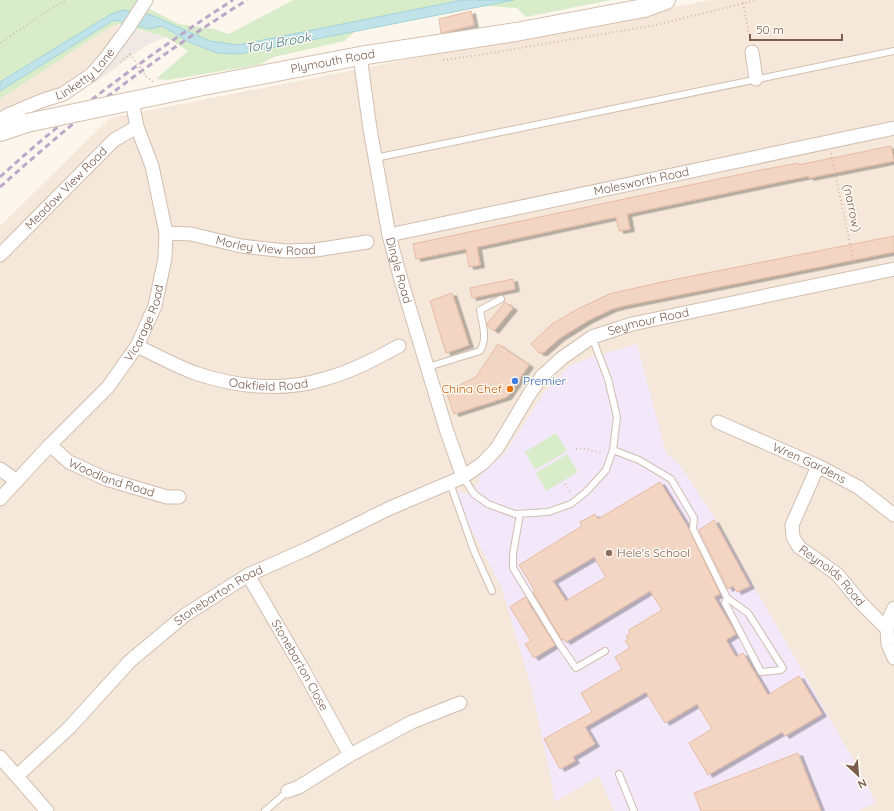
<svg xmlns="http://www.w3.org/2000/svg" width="894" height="811" viewBox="0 0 894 811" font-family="Quicksand,sans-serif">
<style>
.residential{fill:#f5e8da}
.industrial{fill:#efe9e4}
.education{fill:#f3e8fa}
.green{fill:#d8ecc9}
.water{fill:#bfe3e8;stroke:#a5d3da}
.building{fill:#f3d5c3;stroke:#e6bba3;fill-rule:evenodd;filter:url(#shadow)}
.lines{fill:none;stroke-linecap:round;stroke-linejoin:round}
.lane-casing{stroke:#d1beb0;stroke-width:8}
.street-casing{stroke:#d1beb0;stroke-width:15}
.secondary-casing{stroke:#d6c0b0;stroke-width:20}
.path{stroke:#d9b8a5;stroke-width:2;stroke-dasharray:1 3;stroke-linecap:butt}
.lane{stroke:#fff;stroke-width:6}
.street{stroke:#fff;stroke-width:13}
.secondary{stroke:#fff;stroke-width:18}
.rail{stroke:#b9a8c9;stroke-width:3;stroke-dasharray:6 4;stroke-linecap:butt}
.secondary-bridge-casing{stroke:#d6c0b0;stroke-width:20;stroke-linecap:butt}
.path-bridge{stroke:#d9b8a5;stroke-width:2;stroke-dasharray:1 3;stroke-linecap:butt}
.secondary-bridge{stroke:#fff;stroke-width:18}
.shop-dot{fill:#3f7fe0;stroke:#fffaf3;stroke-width:1.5}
.food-dot{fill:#e8710a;stroke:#fffaf3;stroke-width:1.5}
.education-dot{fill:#8d6e63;stroke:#fffaf3;stroke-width:1.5}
.labels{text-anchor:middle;stroke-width:3;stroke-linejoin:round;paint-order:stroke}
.street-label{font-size:12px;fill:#7a5c4d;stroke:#fffaf3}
.shop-label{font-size:12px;fill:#366cbe;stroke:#fffaf3;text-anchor:start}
.food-label{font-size:12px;fill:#c56008;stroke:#fffaf3;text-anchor:end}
.education-label{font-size:12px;fill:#785e54;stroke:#fffaf3;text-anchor:start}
.water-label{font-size:13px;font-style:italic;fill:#437c86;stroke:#fffaf3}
</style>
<defs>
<filter id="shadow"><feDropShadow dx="4.5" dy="2.5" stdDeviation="0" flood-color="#0004"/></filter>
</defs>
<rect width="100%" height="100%" fill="#fdf6ec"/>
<path class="residential" d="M710 0H894V811H0V226L110 118Z
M119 24 108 45 75 80 0 114V99L112 26Z"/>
<path class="industrial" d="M134 29 166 37 147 45 93 84Z"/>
<path class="education" d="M637 344 666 453 680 465 714 517 865 780 876 803 858 811H614L599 776 555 802 550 773 531 687 502 589 452 492 457 490 466 494 479 483V476L503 455 519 432 544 392 569 366 589 358Z"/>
<path class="green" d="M0 0H137L136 2 179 24 213 29 229 34 293 0H611L526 17 517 8 484 6 355 32 344 41 274 57 258 65 168 80 156 79 188 51 166 37 119 24 112 26 0 99Z
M556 433 567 451 535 470 525 452Z
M567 454 578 472 546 491 536 473Z"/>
<path class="water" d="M462 0H514L240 54 217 53 189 42 162 26 150 29 114 20 0 91V82L111 14 123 10 151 15 210 41 238 45Z"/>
<path class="building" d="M471 11 474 25 441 33 439 19Z
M891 146 894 161 809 178V176L779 182 627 214 630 229 619 231 616 217 477 247 480 265 469 267 466 249 416 259 413 244 756 171 798 163V165Z
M894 236V252L623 306 612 309 589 320 560 338 543 353H539L531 344 552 324 576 310 609 294 662 282Z
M513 279 515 289 472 298 470 288Z
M452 293 469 345 446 353 430 301Z
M505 302 513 308 494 331 488 326 487 324Z
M498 344 529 365 507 397 454 414 447 394 455 392 453 388 476 377Z
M660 482 689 529 720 594 714 597 736 634 726 640 736 657 743 653 768 695 799 676 822 714 785 736 782 732 708 775 689 743 712 729 697 704 665 723 646 692 585 727 595 744 573 757 575 761 560 769 544 739 592 712 581 693 622 669 615 657 630 648 625 641 628 639 626 636 630 633 629 630 662 610 650 591 566 642 564 639 562 640 533 592 535 591 519 565 582 526 580 522 595 514 598 519ZM594 557 606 577 566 601 553 581Z
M714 520 750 586 737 592 733 586 728 589 699 530Z
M525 597 555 645 534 658 525 644 531 641 510 607Z
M798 753 821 811H701L694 793Z"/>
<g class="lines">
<g class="lane-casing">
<path id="lane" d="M375 158 894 51
M428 367 480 351C488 339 482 323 480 310L501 299
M613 450 639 460 671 479 694 518 693 529 727 598 748 613 783 668 781 670 761 672 725 603 727 598
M463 477 474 494 488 504 515 514 548 512 571 504 586 492 606 470 613 450 617 417 608 379 592 337
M450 483 474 551 492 591
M520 514 513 554V568L560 645 576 668 605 651
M619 774 634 811
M265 811 288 791"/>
</g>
<g class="street-casing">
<g id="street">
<path d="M752 52 756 79"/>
<path id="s1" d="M360 56 370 129 389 235 401 280 446 429 463 477"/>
<path id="s2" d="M0 120 8 115 41 101 63 94 91 75 106 58 128 28 146 0"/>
<path id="s3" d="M166 233 191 234 241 246 286 251 316 250 367 242"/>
<path id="s4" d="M389 235 894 128"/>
<path id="s5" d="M0 255 114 140 137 127"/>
<path id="s6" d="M137 346C156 355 176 366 195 373 236 387 283 392 324 379 351 372 375 359 399 346"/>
<path id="s7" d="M718 422 818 466 858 487 894 515"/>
<path id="s8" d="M50 445 69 462 106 479 167 497H179"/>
<path id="s9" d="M818 466 792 525 793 537 799 547 837 574 860 602 887 629 888 644 894 658"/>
<path d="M0 469 17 481"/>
<path id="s10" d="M0 499 50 445 108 387 137 346 155 306 165 258 166 233 152 166 137 127 132 101"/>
<path id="s11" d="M248 575 301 666 350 755"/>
<path d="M887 629 889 619 894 608"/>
<path d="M0 757 47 811"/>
<path id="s12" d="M17 776 69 728 130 661 185 615 248 575 307 549 388 509 463 477 483 463 497 448 530 393 542 376 562 358 592 337 632 324 894 269"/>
<path d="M288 791 299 787 350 755 412 722 460 703"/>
</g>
</g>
<g class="secondary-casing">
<g id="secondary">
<path id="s13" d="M117 104 203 86 360 56 516 32 644 8 666 0"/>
<path d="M0 132 27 123"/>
</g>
</g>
<path class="path" d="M743 3 750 39
M0 43 49 10 67 0
M443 60 473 56 656 25 757 0
M120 62 130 54
M146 76 153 82
M831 153 854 264
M576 449 582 448 602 453
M565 484 571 493"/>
<use href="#lane" class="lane"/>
<use href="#street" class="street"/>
<use href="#secondary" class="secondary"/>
<path class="rail" d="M0 177C72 111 151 53 233 0
M0 187C35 156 70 125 107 97 152 62 199 30 247 0"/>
<g class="secondary-bridge-casing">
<path id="secondary-bridge" d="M27 123 117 104"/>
</g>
<path class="path-bridge" d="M130 54 146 76"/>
<use href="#secondary-bridge" class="secondary-bridge"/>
</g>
<circle class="shop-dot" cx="515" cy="381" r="4"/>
<circle class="food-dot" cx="510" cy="389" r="4"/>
<circle class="education-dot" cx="609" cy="553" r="4"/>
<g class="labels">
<g class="street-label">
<text dy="4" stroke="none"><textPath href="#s13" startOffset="220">Plymouth Road</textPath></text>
<text dy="4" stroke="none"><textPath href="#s2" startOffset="98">Linketty Lane</textPath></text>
<text dy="4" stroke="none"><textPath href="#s4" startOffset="258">Molesworth Road</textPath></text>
<text dy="4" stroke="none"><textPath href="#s5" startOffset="94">Meadow View Road</textPath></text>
<text transform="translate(852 208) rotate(78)" y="4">(narrow)</text>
<text dy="4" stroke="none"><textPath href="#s3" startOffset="101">Morley View Road</textPath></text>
<text dy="4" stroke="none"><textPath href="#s1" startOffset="218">Dingle Road</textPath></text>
<text dy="4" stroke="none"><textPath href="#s10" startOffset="230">Vicarage Road</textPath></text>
<text dy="4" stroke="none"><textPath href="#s12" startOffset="796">Seymour Road</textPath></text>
<text dy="4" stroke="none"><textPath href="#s6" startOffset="139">Oakfield Road</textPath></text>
<text dy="4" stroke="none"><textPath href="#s7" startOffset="100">Wren Gardens</textPath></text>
<text dy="4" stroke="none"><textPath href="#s8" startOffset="71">Woodland Road</textPath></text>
<text dy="4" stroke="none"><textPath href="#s9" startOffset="132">Reynolds Road</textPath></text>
<text dy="4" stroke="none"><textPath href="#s12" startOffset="272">Stonebarton Road</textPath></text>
<text dy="4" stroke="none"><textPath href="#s11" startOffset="104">Stonebarton Close</textPath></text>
</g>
<g class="shop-label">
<text x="523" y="385">Premier</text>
</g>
<g class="food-label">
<text x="502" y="393">China Chef</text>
</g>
<g class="education-label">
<text x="617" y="557">Hele's School</text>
</g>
<g class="water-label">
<text transform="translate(278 42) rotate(-10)" y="5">Tory Brook</text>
</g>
</g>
<g transform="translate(858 775) rotate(154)" stroke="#fffaf3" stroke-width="3" paint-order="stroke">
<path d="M0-3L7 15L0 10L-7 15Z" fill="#7a5c4d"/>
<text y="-6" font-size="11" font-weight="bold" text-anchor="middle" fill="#7a5c4d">N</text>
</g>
<path d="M750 34v6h92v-6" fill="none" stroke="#7a5c4d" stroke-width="2"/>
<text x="756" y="34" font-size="12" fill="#7a5c4d" stroke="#fffaf3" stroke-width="3" paint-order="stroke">50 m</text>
</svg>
